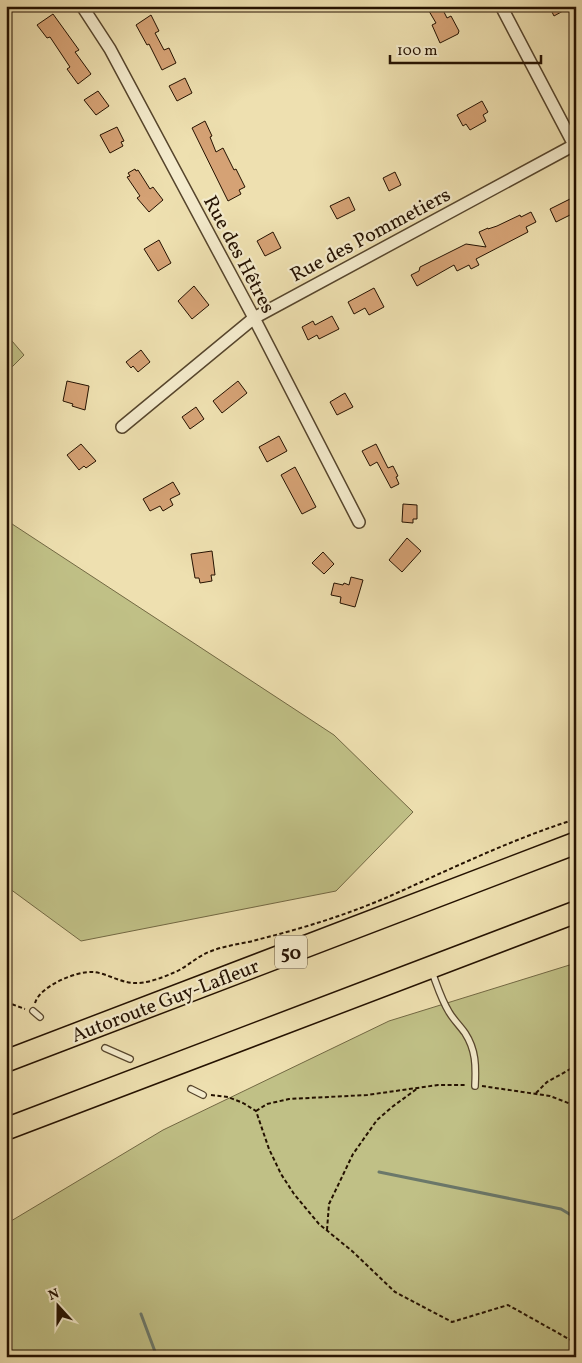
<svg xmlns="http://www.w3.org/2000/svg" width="582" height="1363" viewBox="0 0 582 1363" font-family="Vollkorn,serif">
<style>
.green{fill:#c0c086;stroke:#726843}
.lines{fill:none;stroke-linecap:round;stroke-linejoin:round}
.stream{stroke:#6b786a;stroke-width:3}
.building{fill:#d5a275;stroke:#241100}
.service-casing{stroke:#56452c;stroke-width:8}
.minor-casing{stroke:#56452c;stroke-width:14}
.motorway-casing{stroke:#241100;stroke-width:24}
.path{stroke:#241100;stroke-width:2;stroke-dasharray:4 2.5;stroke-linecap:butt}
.service{stroke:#f4ebcc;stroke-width:5.5}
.minor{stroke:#f4ebcc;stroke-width:11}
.motorway{stroke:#eee0b0;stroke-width:21}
.labels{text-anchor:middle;stroke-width:4.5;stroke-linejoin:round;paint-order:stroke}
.shield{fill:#f4ebcc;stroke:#62523d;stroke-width:1}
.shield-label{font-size:19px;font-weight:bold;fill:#241100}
.street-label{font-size:20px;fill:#241100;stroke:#f4ebcc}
</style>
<rect width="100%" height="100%" fill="#eee0b0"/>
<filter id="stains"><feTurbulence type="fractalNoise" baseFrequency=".004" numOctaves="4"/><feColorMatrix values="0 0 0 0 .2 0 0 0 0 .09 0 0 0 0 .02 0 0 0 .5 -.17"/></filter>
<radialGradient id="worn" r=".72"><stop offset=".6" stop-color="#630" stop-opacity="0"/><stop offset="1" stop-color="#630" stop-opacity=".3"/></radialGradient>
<path class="green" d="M6 334 24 355 6 373Z
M6 520 334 735 413 812 336 891 81 941 6 886Z
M576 963V1357H6V1224L163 1130 389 1021Z"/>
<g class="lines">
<path class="stream" d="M379 1172 561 1209 576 1218
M141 1314 157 1357"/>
</g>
<path class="building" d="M426 6H441L447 18 451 16 459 31 458 34 440 43 432 25 436 23Z
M549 6H572L554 16Z
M53 14 79 50 75 52 91 74 78 84 67 69 70 67 50 37 47 38 37 25Z
M151 15 159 31 155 33 164 50 169 48 176 63 162 70 149 44 147 45 136 25Z
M185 78 192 93 177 101 169 86Z
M98 91 109 106 96 115 84 100Z
M482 101 488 112 483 115 486 121 470 130 466 124 463 126 457 115Z
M205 121 212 136 210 137 216 152 223 148 234 170 236 169 245 187 239 190 241 194 228 201 192 128Z
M117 127 124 141 121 142 123 146 110 153 100 135Z
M135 169 136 171 138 170 150 189 153 187 163 200 149 212 137 198 140 196 127 177 130 176 128 173Z
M395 172 401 185 389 191 383 178Z
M576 196V212L556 222 550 209Z
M349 197 355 210 337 219 330 206Z
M531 212 536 222 526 227 528 232 476 259 479 265 471 269 469 265 457 271 454 265 417 286 411 275 419 271 420 267 466 244 486 247 479 232 488 228V229L497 226 520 215 521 217Z
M273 232 281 248 265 256 257 241Z
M159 240 171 263 158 271 144 249Z
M194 286 209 305 192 319 178 301Z
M374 288 384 307 369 315 365 308 354 314 348 302Z
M332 316 339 329 319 339 317 335 308 340 302 327 313 321 315 325Z
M141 350 150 362 138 372 133 366 131 368 126 362Z
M67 381 89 386 85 410 72 406 73 404 63 401Z
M238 381 247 393 222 413 213 401Z
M345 393 353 407 337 415 330 402Z
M196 407 204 419 190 429 182 417Z
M279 436 287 451 267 462 259 447Z
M81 444 96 461 86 468 84 466 79 470 67 455Z
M376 444 388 468 393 466 398 476 396 477 399 484 391 488 377 462 370 466 362 451Z
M295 467 316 507 302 514 281 475Z
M173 482 180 494 170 499 173 505 163 511 160 506 150 511 143 499Z
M403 504 417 505V519H413V523L402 522Z
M407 538 421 551 402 572 389 560Z
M212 551 215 575H211L212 581 200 583 199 578H195L191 554Z
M323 552 334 564 324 574 312 563Z
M351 577 363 580 355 607 340 603 341 597 331 595 334 583 343 585 344 583 349 585Z"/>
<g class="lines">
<g class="service-casing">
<path id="service" d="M432 972C437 985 441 999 449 1012 453 1019 460 1026 465 1033 476 1050 476 1066 475 1086
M33 1011 40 1017
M105 1048 130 1059
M191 1089 203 1095"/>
</g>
<g class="minor-casing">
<path id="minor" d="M82 6 110 49 254 318 359 522
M501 6 574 145
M122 427 254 318 576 144"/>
</g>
<g class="motorway-casing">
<path id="motorway" d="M6 1061 576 843
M6 1129 576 912"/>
</g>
<path class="path" d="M6 1002 25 1009
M35 1003C40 986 76 971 93 972 106 973 119 982 133 983 146 984 161 978 173 973 186 968 196 957 209 952 225 945 244 944 260 939 304 928 349 914 390 896 451 869 512 839 576 819
M482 1086 550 1096 576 1106
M536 1093 547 1082 576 1066
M211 1095 228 1097 243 1103 256 1111 269 1149 281 1174 294 1194 319 1224 352 1251 395 1292 452 1322 508 1305 576 1343
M256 1111 267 1104 289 1099 367 1095 438 1085H467
M327 1230 329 1204 353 1154 377 1120 392 1107 418 1088"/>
<use href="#service" class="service"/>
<use href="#minor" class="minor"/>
<use href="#motorway" class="motorway"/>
</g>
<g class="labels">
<rect class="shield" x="275" y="935.5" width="32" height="33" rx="4"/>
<g class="shield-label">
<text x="291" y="959">50</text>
</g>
<g class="street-label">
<text transform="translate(370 234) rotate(-28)" y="7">Rue des Pommetiers</text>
<text transform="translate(240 254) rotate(62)" y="7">Rue des Hêtres</text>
<text transform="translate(165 1000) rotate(-21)" y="7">Autoroute Guy-Lafleur</text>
</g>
</g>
<rect width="582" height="1363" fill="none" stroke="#eee0b0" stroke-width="25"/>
<rect x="8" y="8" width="567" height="1348" fill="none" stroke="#241100" stroke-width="2.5"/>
<rect x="12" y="12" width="557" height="1338" fill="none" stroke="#241100"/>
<g transform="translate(58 1306) rotate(339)" stroke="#f4ebcc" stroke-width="4" paint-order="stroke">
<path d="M0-4L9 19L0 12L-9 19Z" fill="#241100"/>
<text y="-8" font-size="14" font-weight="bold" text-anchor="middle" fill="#241100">N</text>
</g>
<path d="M390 55v8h151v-8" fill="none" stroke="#241100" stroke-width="2.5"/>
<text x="397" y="55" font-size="15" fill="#241100" stroke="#f4ebcc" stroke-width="4" paint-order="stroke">100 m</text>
<rect width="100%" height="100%" filter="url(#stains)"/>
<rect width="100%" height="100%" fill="url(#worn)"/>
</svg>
